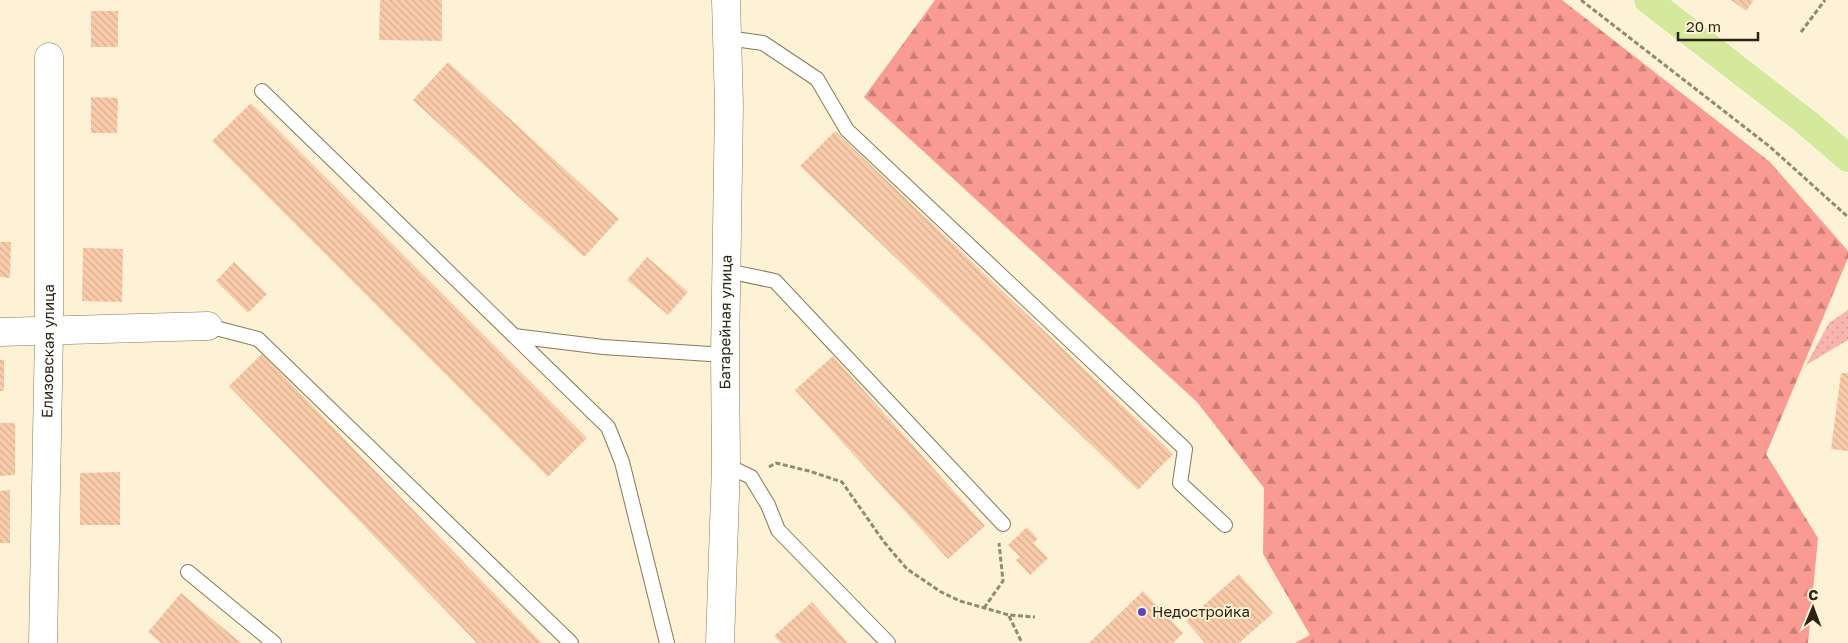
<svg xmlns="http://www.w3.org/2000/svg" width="1848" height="643" viewBox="0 0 1848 643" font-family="'Golos Text',sans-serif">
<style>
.grass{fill:url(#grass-dots)}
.forest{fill:url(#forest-firs)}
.building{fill:url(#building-back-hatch)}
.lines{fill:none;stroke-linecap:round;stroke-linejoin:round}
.lane-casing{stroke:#867958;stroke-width:16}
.street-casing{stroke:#867958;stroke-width:29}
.primary-casing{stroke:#fff;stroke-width:29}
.path{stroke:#928a75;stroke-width:3;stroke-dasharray:5 2.5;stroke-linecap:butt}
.lane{stroke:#fff;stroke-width:14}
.street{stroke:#fff;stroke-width:28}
.primary{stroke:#d4e99c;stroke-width:28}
.poi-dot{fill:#5c45be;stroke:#fdf2d5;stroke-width:2}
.labels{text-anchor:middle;stroke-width:4;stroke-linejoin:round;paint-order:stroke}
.street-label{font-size:15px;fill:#292416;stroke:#fdf2d5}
.poi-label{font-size:15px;fill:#292416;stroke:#fdf2d5;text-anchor:start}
</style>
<defs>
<pattern id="grass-dots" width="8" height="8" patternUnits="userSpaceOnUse" patternTransform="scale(1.25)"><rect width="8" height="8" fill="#f8b5af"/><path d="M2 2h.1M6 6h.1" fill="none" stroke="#d59c96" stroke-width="1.8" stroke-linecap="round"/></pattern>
<pattern id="forest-firs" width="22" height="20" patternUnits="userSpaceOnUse" patternTransform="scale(1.25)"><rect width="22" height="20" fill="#f99a93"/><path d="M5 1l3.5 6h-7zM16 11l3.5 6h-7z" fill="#ca7d77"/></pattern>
<pattern id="building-back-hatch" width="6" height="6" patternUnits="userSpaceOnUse" patternTransform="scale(1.25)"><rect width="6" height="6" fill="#facbaa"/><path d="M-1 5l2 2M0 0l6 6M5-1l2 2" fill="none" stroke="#d6ae92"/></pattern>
</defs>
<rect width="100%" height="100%" fill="#fdf2d5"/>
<path class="grass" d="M1848 310V340L1806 365 1829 323Z"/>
<path class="forest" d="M935 0H1562L1770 162 1848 251V258L1766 454 1818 538 1808 643H1295L1310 635 1263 554 1264 488 1197 402 864 97Z"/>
<path class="building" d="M380 0H442V41L379 40Z
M1731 0H1754L1746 11Z
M91 11H118V47H91Z
M448 62 619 219 584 257 413 100Z
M91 97 118 98 117 133H91Z
M251 103 587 438 548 477 212 141Z
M835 131 1173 454 1138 490 800 166Z
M0 242H11L10 278 0 277Z
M83 248 123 249 122 302 82 301Z
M647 257 688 292 668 315 627 280Z
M234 262 267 294 248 313 216 281Z
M262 354 542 643H477L229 386Z
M833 356 985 526 948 559 795 390Z
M0 360H4V391H0Z
M1841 373H1848V451L1831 449Z
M0 423H15V475L0 476Z
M120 472V525H80V473Z
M10 490V543H0V491Z
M1027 527 1038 539 1033 543 1048 558 1030 575 1016 560 1020 557 1008 545Z
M1239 574 1273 613 1239 643H1205L1186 621Z
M1143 591 1183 633 1173 643H1089Z
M181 593 241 643H161L148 632Z
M812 602 848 643H781L774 636Z"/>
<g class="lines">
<g class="lane-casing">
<path id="lane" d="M727 38 763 43 817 79 847 130 1185 449 1180 483 1225 525
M262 91 608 427 622 462 667 643
M727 271 775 281 1003 524
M208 326 258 339 571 643
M514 336 603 347 725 355
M726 465 751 477 768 505 778 530 888 643
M188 572 274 643"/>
</g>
<g class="street-casing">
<g id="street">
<path d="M0 332 208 326"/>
<path id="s1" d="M43 643 49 332V57"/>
<path id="s2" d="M720 643 726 465 725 355 729 105 726 0"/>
</g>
</g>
<g class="primary-casing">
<path id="primary" d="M1648 0 1806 122 1848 158"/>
</g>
<path class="path" d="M1581 0 1769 146 1848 217
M1801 32 1825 0
M769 467 776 463 809 471 842 482 884 542 907 569 941 592 960 601 1009 615 1035 617
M984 608 1003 581 999 543
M1009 616 1022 643"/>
<use href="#lane" class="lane"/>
<use href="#street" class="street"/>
<use href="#primary" class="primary"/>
</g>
<circle class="poi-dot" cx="1142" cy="612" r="5"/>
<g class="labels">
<g class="street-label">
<text dy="5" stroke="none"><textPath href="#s2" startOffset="321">Батарейная улица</textPath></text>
<text dy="5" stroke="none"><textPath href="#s1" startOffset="292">Елизовская улица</textPath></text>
</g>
<g class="poi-label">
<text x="1152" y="617">Недостройка</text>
</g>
</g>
<g transform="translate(1813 608) rotate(1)" stroke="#fdf2d5" stroke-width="4" paint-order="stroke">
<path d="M0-4L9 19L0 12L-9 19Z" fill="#292416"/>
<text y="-8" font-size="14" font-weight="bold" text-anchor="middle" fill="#292416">С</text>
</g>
<path d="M1678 32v8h80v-8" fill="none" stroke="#292416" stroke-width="2.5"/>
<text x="1686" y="32" font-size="15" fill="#292416" stroke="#fdf2d5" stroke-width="4" paint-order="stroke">20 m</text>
</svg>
